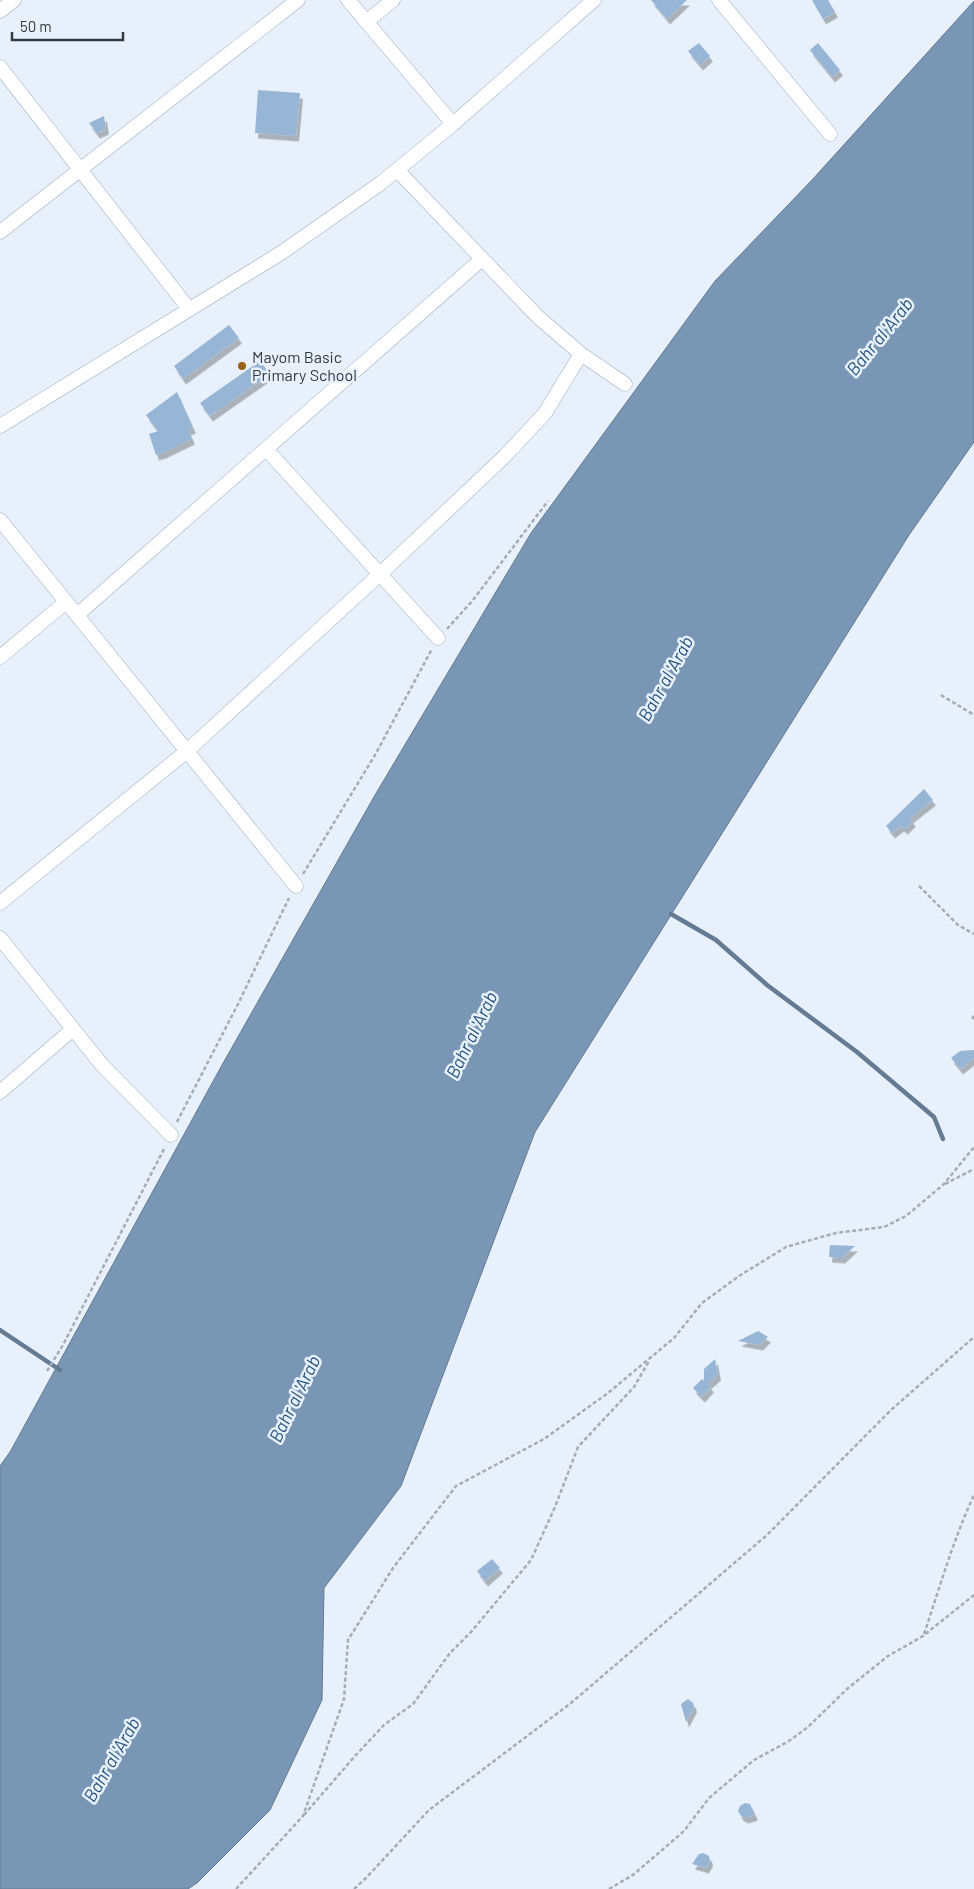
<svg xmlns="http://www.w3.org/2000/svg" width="974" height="1889" viewBox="0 0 974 1889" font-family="Barlow,sans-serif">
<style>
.water{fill:#7997b5;stroke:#637b93}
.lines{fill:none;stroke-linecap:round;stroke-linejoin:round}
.stream{stroke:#637b93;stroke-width:4.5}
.building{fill:#97b5d4;filter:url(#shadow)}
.street-casing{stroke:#97adc3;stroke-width:15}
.path{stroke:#a4adb6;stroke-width:2.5;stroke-dasharray:4 2.5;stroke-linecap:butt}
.street{stroke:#fff;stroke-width:14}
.poi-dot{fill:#98631a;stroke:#e8f1fb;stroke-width:2}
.labels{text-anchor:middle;stroke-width:5;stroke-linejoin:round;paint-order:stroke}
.poi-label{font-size:16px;fill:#313a43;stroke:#e8f1fb;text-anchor:start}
.water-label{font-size:18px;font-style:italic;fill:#27547e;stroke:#e8f1fb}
</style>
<defs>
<filter id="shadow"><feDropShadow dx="3" dy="5.5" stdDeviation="0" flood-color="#0004"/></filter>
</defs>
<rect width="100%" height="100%" fill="#e8f1fb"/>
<path class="water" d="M974 1V442L909 535 535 1132 401 1486 324 1588 322 1700 270 1810 197 1883 188 1889H0V1466L10 1452 222 1065 375 795 531 533 715 281 812 180Z"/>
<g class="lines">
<path class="stream" d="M671 914 716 940 767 985 857 1052 934 1117 943 1139
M0 1330 60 1370"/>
</g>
<path class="building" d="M651 0H687L667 19Z
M812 0H828L835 12 823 19Z
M699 43 710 56 700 65 688 51Z
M818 43 840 70 832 77 810 50Z
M258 90 300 93 296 136 255 133Z
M104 116 106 129 97 133 89 123Z
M229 325 239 338 183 379 174 366Z
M260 361 270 374 210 416 200 403Z
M177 392 193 428 188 430 192 439 163 453 156 455 149 434 158 431 146 415Z
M924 789 933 800 910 818 913 821 905 829 901 826 892 833 886 826Z
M974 1050V1058L960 1069 951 1058 960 1051Z
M830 1245 855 1246 842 1258 829 1257Z
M758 1331 768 1337 760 1345 738 1341Z
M715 1359 718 1375 708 1384 711 1387 702 1397 693 1388 702 1379 704 1381V1369Z
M492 1559 500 1568 485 1581 477 1571Z
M688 1699 693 1703 694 1707 686 1722 681 1704Z
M745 1803 750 1804 755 1815 746 1818 741 1816 738 1811 740 1806Z
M703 1853 709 1856 710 1861 706 1868 692 1864 699 1854Z"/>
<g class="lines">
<g class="street-casing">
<path id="street" d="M348 0 453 124 594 0
M719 0 830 134
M0 11 14 0
M366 22 393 0
M0 67 189 309
M397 170 538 317 581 354 625 384
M0 232 298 0
M0 426 281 253 381 183 453 124
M266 449 438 638
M0 520 296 886
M77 615 482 259
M0 657 66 602
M0 903 187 751 380 574 505 456 545 413 581 354
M0 938 102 1065 171 1135
M0 1092 73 1029"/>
</g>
<path class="path" d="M447 629 473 600 548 501
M941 695 974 715
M303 874 375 755 432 649
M919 886 958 925 974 934
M972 1019 974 1016
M177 1122 238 1004 289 898
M945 1184 974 1169
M47 1371 63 1345 165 1147
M924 1634C940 1587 953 1540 974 1495
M304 1815 355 1756 384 1725 413 1704 450 1653 471 1632 531 1560 555 1507 578 1447 634 1387 649 1361
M236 1889 303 1816 344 1699 348 1640 393 1568 456 1486 544 1439 608 1393 674 1338 702 1303 739 1276 786 1247 836 1233 884 1227 906 1216 944 1184 974 1147
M354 1889 366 1878 429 1810 571 1703 767 1535 891 1410 974 1337
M609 1889 633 1875 684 1831 709 1798 754 1760 789 1741 808 1727 847 1689 888 1656 923 1636 974 1595"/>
<use href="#street" class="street"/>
</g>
<circle class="poi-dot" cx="242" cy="366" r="5"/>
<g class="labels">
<g class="poi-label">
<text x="252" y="363">Mayom Basic<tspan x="252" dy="18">Primary School</tspan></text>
</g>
<g class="water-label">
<text transform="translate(880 337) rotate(-51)" y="6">Bahr al 'Arab</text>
<text transform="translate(666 679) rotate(-61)" y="6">Bahr al 'Arab</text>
<text transform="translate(472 1035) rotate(-64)" y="6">Bahr al 'Arab</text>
<text transform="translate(295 1399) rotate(-64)" y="6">Bahr al 'Arab</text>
<text transform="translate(112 1760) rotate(-60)" y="6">Bahr al 'Arab</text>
</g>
</g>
<path d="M12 32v8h111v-8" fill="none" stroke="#313a43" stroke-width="2.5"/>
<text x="20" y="32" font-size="15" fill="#313a43" stroke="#e8f1fb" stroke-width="4" paint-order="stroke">50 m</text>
</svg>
